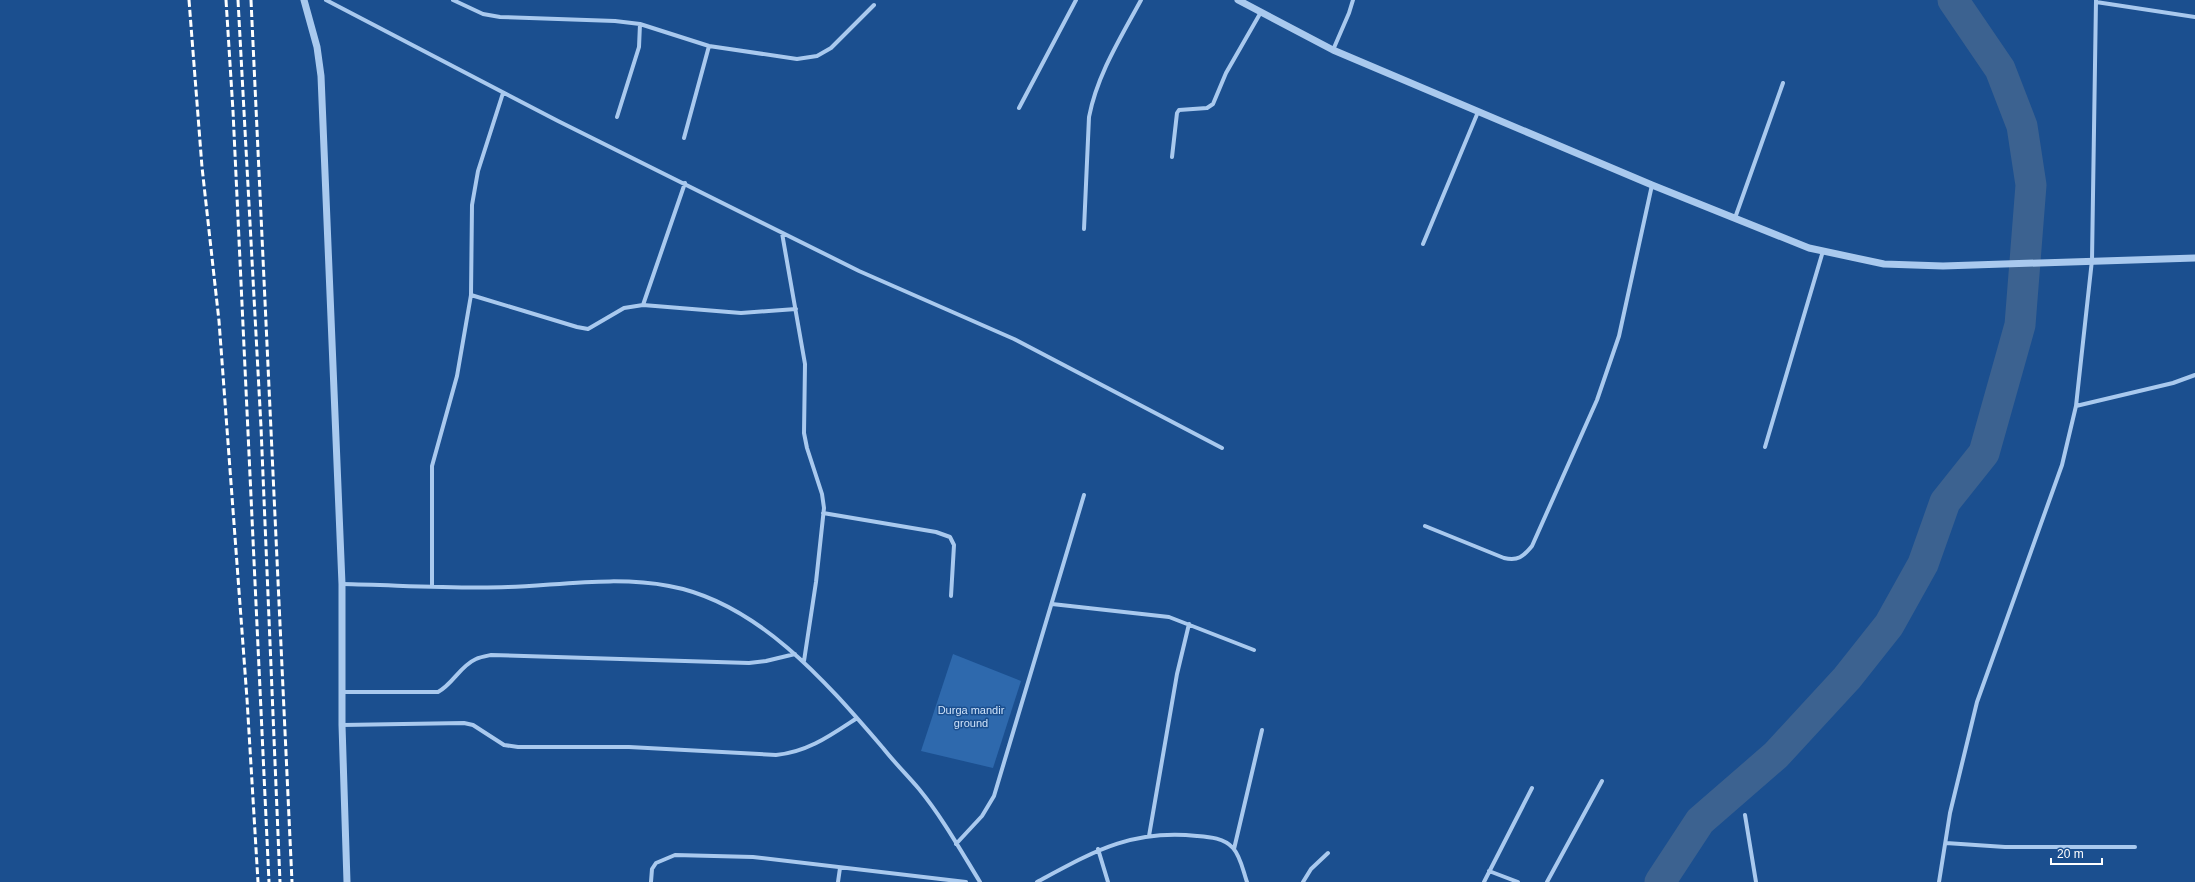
<svg xmlns="http://www.w3.org/2000/svg" width="2195" height="882" viewBox="0 0 2195 882" font-family="Arial,sans-serif">
<style>
.green{fill:#2e69ad}
.lines{fill:none;stroke-linecap:round;stroke-linejoin:round}
.river{stroke:#3c6290;stroke-width:31}
.minor{stroke:#a9c9ee;stroke-width:4}
.tertiary{stroke:#a9c9ee;stroke-width:7}
.rail{stroke:#fff;stroke-width:3;stroke-dasharray:7 3;stroke-linecap:butt}
.labels{text-anchor:middle;stroke-width:3;stroke-linejoin:round;paint-order:stroke}
.park-label{font-size:11px;fill:#cfe3fa;stroke:#1b4f8f}
</style>
<rect width="100%" height="100%" fill="#1b4f8f"/>
<path class="green" d="M953 654 1021 681 993 768 921 751Z"/>
<g class="lines">
<path class="river" d="M1660 882 1700 821 1776 755 1847 678 1889 625 1923 564 1945 502 1984 453 2020 325 2031 185 2022 126 2000 69 1953 0"/>
<path class="minor" d="M326 0 558 121 859 271 1014 339 1222 448
M453 0 483 14 500 17 615 21 640 24 709 46 797 59 817 56 831 48 874 5
M2096 2 2195 17
M1333 50 1349 13 1353 0
M1019 108 1076 0
M617 117 639 47 640 24
M684 138 709 46
M1172 157 1177 113 1179 110 1207 108 1213 104 1226 73 1261 12
M1735 218 1783 83
M1084 229 1089 117C1097 75 1121 37 1141 0
M782 233 805 364 804 433 807 448 822 494 824 508 816 582 804 661
M1423 244 1478 112
M471 295 577 327 588 329 624 308 643 305 741 313 796 309
M643 305 685 183
M2076 406 2173 383 2195 375
M1765 447 1823 251
M823 513 936 532 950 537 954 545 951 596
M1425 526 1504 558C1518 561 1523 557 1532 546L1597 400 1619 336 1652 185
M342 584C397 585 453 589 508 587 560 585 617 576 669 586 758 602 827 683 883 748 894 762 907 775 919 789 942 817 961 851 980 882
M432 586V466L457 376 471 295 472 205 478 171 503 93
M1052 604 1169 617 1254 650
M342 692H438C453 684 460 666 476 659 480 657 486 656 491 655L749 663 766 661 795 654
M342 725 464 723 473 725 504 745 518 747H629L776 755C808 752 831 735 857 718
M1745 815 1756 882
M1149 836 1177 674 1189 624
M1946 843 2005 847H2135
M956 844 982 816 994 796 1084 495
M1098 849 1108 882
M1234 849 1262 730
M1489 871 1518 882
M651 882 652 869 656 863 675 855 753 857 966 882
M838 882 840 868
M1037 882C1093 852 1131 829 1197 836 1210 837 1224 838 1233 848 1241 857 1243 871 1247 882
M1303 882 1311 869 1328 853
M1484 882 1532 788
M1547 882 1602 781
M1939 882 1950 813 1977 702 2062 465 2076 406 2092 260 2096 0"/>
<path class="tertiary" d="M304 0 317 47 321 76 342 584V725L347 882
M1238 0 1333 50 1652 185 1809 248 1884 264 1943 266 2195 258"/>
<path class="rail" d="M189 0 202 167 219 321 247 699 258 882
M226 0 233 111 269 882
M238 0 261 427 280 882
M251 0 292 882"/>
</g>
<g class="labels">
<g class="park-label">
<text x="971" y="714">Durga mandir<tspan x="971" dy="13">ground</tspan></text>
</g>
</g>
<path d="M2051 858v6h51v-6" fill="none" stroke="#ffffff" stroke-width="2"/>
<text x="2057" y="858" font-size="12" fill="#ffffff" stroke="#1b4f8f" stroke-width="3" paint-order="stroke">20 m</text>
</svg>
